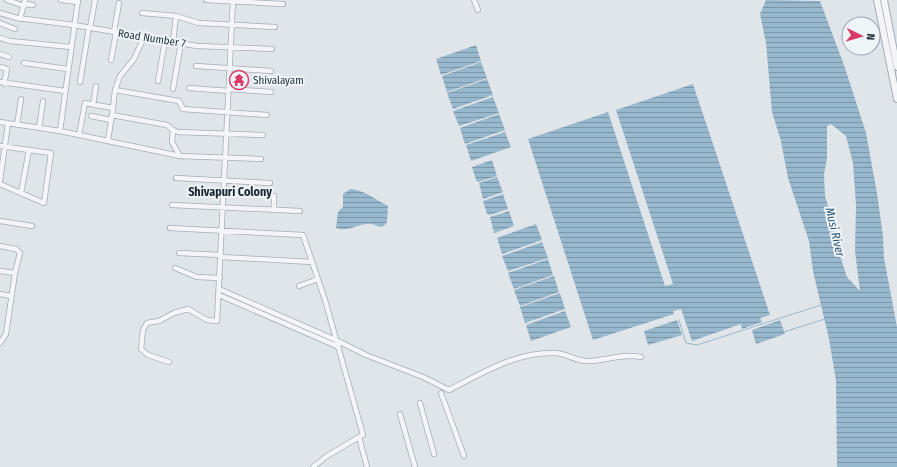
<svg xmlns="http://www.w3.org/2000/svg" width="897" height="467" viewBox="0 0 897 467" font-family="'Fira Sans Condensed',sans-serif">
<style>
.water{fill:url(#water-rules);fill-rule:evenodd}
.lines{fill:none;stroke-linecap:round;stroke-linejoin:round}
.stream{stroke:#98b8cd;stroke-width:1}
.minor-casing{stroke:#a5acb4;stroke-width:6}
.tertiary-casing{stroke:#a5acb4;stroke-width:8}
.minor{stroke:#f3f5f8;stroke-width:4.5}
.tertiary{stroke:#f3f5f8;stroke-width:6}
.labels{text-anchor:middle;stroke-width:4;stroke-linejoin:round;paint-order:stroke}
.street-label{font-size:11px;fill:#273442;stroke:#eff4f7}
.poi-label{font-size:11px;fill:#273442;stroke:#eff4f7;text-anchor:start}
.neighbourhood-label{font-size:12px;font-weight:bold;fill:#192533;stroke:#eff4f7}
.water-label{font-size:12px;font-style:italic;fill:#2e5979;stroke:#eff4f7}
</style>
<defs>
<pattern id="water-rules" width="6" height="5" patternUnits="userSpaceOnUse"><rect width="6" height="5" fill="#98b8cd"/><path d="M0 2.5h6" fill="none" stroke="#7c96a8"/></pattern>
</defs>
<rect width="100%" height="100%" fill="#e0e5ea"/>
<path class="water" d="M766 0 820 1 845 68 866 133 877 193 883 236 884 258 897 327V467H837L836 381 829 339 813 271 809 241 788 178 781 141 772 112 766 43 760 14ZM831 124 846 136 853 163 856 205 855 251 860 291 847 277 842 262 835 228 825 196 824 174 827 158V126Z
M476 45 481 61 441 75 436 59Z
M481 62 487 78 447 92 442 76Z
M487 79 493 95 453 109 447 93Z
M693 84 770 315 760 318 762 322 742 329 741 324 692 341 681 309 673 311 674 314 593 340 528 139 608 112 665 286 673 284 616 110Z
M493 97 499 113 459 126 453 111Z
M499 114 505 130 465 144 460 128Z
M505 132 511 147 471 161 466 145Z
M492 160 497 176 478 182 476 180 472 167Z
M497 177 503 192 483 199 479 183Z
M350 189C365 190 376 200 388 206L387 222 384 226 379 227C365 217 351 234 336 228L338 212 343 207V194Z
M503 194 508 209 490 215 487 214 483 201Z
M509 211 514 226 494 233 490 217Z
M536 224 542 240 502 254 497 238Z
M542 242 548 258 508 271 502 256Z
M548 259 553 275 514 289 508 273Z
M554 276 559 292 520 306 514 290Z
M560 293 565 309 525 323 520 307Z
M565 311 571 327 531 341 526 325Z
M677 320 682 335 648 345 644 331Z
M780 320 785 334 756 344 752 330Z"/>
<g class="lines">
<path class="stream" d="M679 320 686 343 697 345 821 305
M784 332 825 319"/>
<g class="minor-casing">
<path id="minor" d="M7 0 24 6
M61 0 77 2
M206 0 283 4
M474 0 478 10
M25 4 33 5
M0 13 17 18 74 25 197 46 272 49
M142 13 176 16 199 23 275 27
M20 19 25 0
M0 23 15 29
M90 28 95 0
M114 32 119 3
M0 38 10 41 71 47
M173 42 176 16
M0 54 9 57
M111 60 116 33
M24 63 68 69
M196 66 271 71
M0 67 7 69 4 84
M158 81 165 41
M0 82 65 91
M80 82 89 27
M189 88 229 91
M173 89 181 43
M229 89 271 92
M115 90 120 76 134 59 144 37
M93 105 96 86
M113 108 112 115 167 125 173 130 178 132 263 135
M91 116 111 120
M0 122 60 131 180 156 261 159
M17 125 21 99
M39 128 43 101
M173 130 172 142 180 156
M60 131 78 0
M79 135 85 103 113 108 115 90 179 101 183 109 267 115
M108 140 112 115
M0 146 51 153 44 203 0 184
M176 178 270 183
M0 181 8 123
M21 193 29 150
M172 205 300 211
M274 210V196
M0 221 32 226
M170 228 303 235 325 300 363 435 359 437 367 467
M0 246 16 249 20 253 15 273 0 271
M179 253 221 255
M221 257 312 262
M175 268 197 277 220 278
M299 286 318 279
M219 289 338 341 366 355 423 377 449 390C483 373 515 352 555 353 566 353 575 361 587 361 605 361 624 353 641 357
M0 294 11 296
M219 295 339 347
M0 343 6 334 15 273
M169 362 148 355 141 349 143 330 147 323 159 321 174 313 188 309 207 320 217 321 233 0
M441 393 464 456
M420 403 434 454
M400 414 415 467
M313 467 327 456 359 437"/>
</g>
<g class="tertiary-casing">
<path id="tertiary" d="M877 0 897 99
M884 0 897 67"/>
</g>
<use href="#minor" class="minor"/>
<use href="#tertiary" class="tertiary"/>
</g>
<defs>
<g id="temple-ring" transform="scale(1)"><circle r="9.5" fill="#eff4f7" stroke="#d83b67" stroke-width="1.5"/><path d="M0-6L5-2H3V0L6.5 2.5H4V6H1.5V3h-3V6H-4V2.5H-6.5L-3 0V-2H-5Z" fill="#d83b67"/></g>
</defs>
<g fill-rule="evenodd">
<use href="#temple-ring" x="239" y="80"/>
</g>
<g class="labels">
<g class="street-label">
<text transform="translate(152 38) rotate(9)" y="4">Road Number 7</text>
</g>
<g class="poi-label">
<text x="253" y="84">Shivalayam</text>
</g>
<g class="neighbourhood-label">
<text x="230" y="196">Shivapuri Colony</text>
</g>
<g class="water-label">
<text transform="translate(835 232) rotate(77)" y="4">Musi River</text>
</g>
</g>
<g transform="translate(861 36) rotate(95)"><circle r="19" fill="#eff4f7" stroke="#9fa7af"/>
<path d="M0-3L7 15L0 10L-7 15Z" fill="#d83b67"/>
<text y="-6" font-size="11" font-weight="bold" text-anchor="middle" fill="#273442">N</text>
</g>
</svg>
